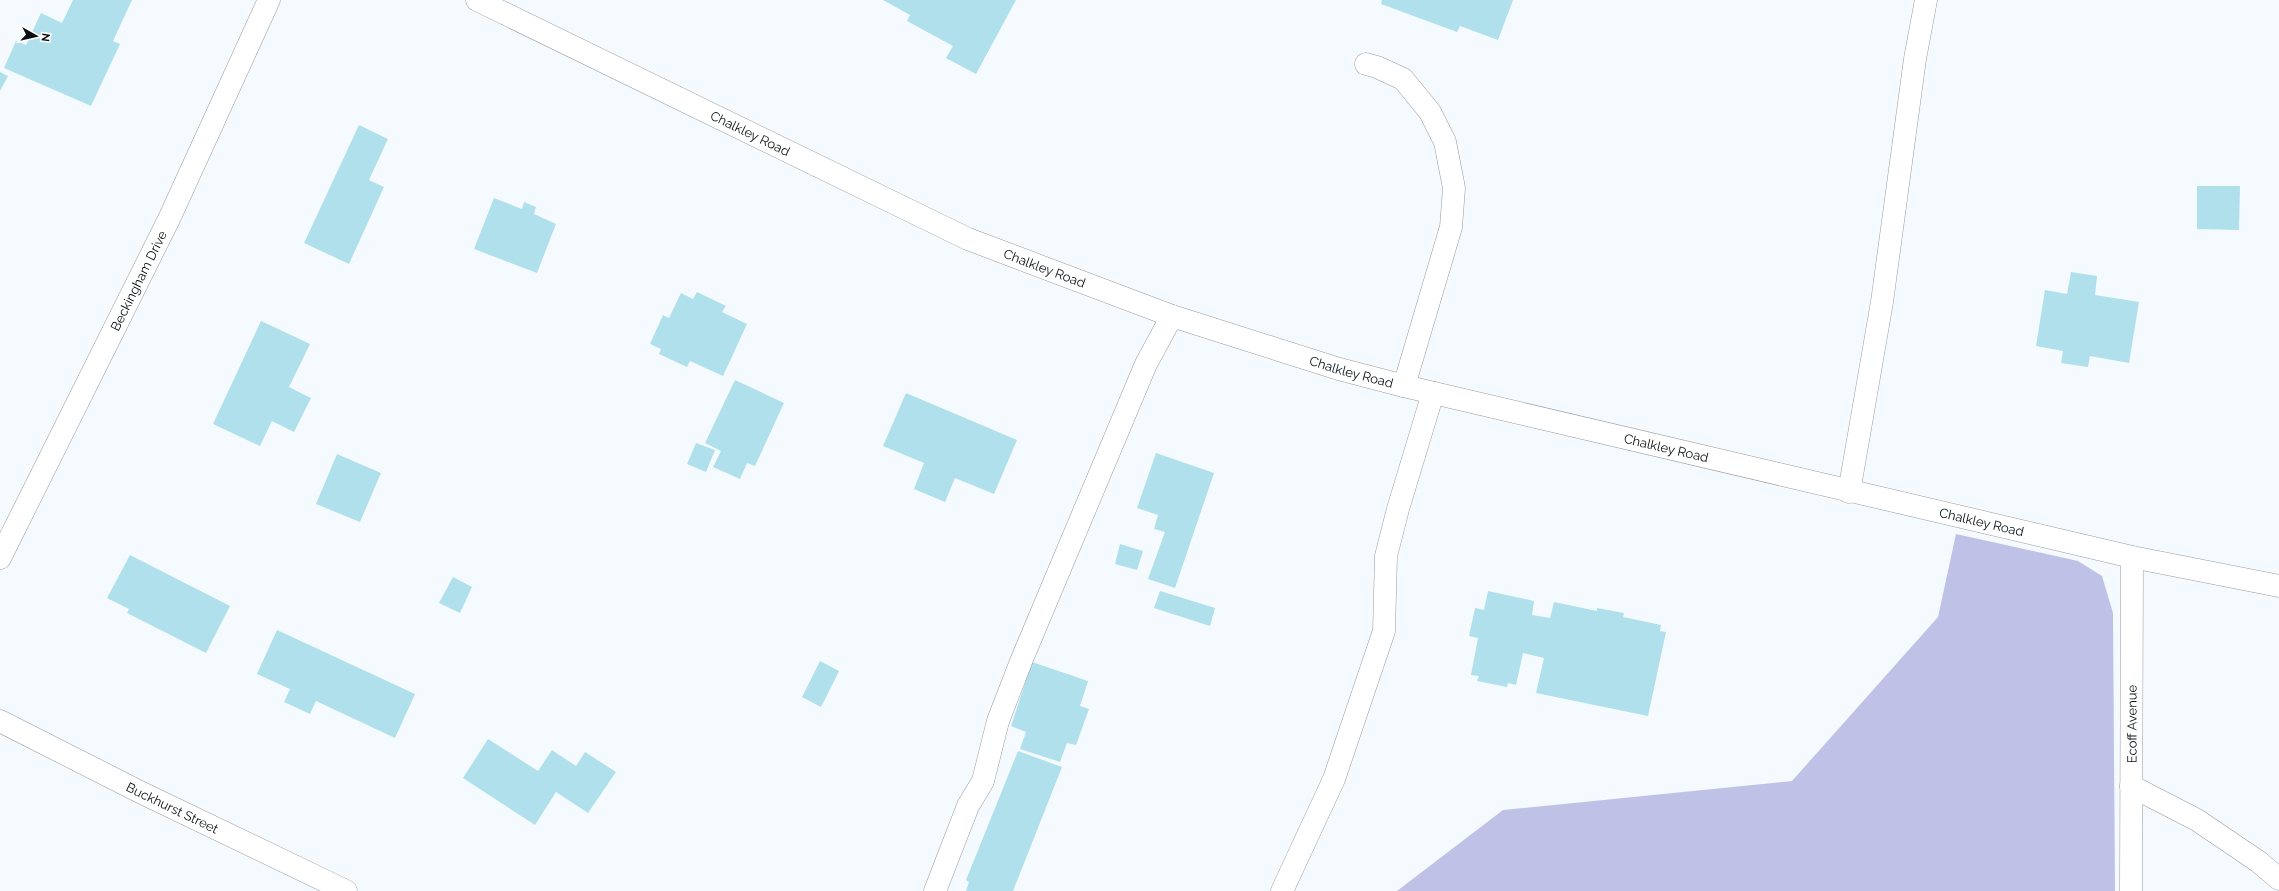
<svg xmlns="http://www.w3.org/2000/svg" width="2279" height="891" viewBox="0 0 2279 891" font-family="Raleway,sans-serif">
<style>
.forest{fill:#bfc1e7}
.building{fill:#afe0eb}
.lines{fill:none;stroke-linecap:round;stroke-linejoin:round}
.minor-casing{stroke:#959da3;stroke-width:23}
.minor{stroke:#fff;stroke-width:22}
.labels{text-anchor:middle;stroke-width:3.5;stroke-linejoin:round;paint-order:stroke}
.street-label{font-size:13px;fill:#0a0d0f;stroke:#fff}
</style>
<rect width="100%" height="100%" fill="#f5fafe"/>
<path class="forest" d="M1956 534 2078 561 2102 576 2113 613 2115 891H1397L1503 810 1792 781 1938 617Z"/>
<path class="building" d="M73 0H132L113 41 120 44 91 106 4 68 16 41 26 45 41 13 62 23Z
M883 0H1016L976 74 946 58 953 46 907 21 910 15Z
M1382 0H1513L1498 40 1460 26 1457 32 1381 4Z
M0 72 8 76 0 91Z
M359 125 388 139 369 180 384 187 349 264 304 243Z
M2197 186H2240L2239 230 2197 229Z
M494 198 522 209 524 202 536 207 534 214 556 224 537 273 474 249Z
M2071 272 2097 276 2095 295 2139 302 2129 363 2090 356 2088 367 2061 363 2063 351 2036 346 2045 290 2067 294Z
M697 292 726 306 722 312 747 324 723 376 690 361 687 367 659 354 661 349 650 344 663 315 669 318 681 293 693 299Z
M261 321 310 344 289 387 311 398 294 432 272 421 260 446 213 424Z
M735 380 784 403 755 466 747 463 740 479 713 467 721 451 705 443Z
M906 393 1017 440 994 494 955 478 945 502 914 489 924 463 883 446Z
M696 443 715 450 706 472 687 464Z
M1156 453 1214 473 1175 588 1148 579 1165 532 1154 529 1158 515 1137 508Z
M337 454 381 473 360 522 316 504Z
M1120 544 1143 551 1137 570 1115 564Z
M130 555 230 606 206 653 127 613 129 609 107 598Z
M453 577 472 587 460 613 439 603Z
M1160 591 1215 608 1210 626 1154 608Z
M1488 591 1534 601 1532 615 1550 618 1554 602 1597 611V608L1624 613 1623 617 1661 625 1660 631 1666 632 1648 716 1536 693 1544 658 1523 653 1516 685 1508 683 1507 687 1477 681 1479 676 1471 675 1478 638 1469 636 1475 608 1484 610Z
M277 630 415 694 395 738 316 701 310 714 284 702 290 689 257 674Z
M820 661 839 671 821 707 802 697Z
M1032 662 1088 681 1080 706 1089 709 1076 745 1067 743 1060 762 1020 749 1026 732 1011 726Z
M488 739 538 771 552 750 576 766 585 752 616 772 588 813 556 792 535 825 463 778Z
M1018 751 1062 767 1013 891H966L969 882 966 880Z"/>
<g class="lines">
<g class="minor-casing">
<g id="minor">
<path id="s1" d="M477 0 968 239 1172 316 1339 369 1404 386 2132 557 2279 586"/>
<path d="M1366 64 1377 67 1403 79 1430 112 1445 142 1454 188 1451 227 1404 386"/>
<path d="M1849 492 1882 302 1915 59 1926 0"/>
<path id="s2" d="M0 558 169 219 269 0"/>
<path id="s3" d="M0 721 140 792 346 891"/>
<path d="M2131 786 2197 820 2259 862 2279 879"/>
<path d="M935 891 968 806 983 781 998 721 1022 659 1146 364 1172 316"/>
<path d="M1282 891 1334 779 1384 631 1386 556 1398 509 1433 393"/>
<path id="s4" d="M2131 891 2132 557"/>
</g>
</g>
<use href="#minor" class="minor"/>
</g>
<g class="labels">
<g class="street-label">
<text dy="5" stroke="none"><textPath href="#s1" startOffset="304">Chalkley Road</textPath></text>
<text dy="5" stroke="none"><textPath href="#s1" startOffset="628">Chalkley Road</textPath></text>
<text dy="5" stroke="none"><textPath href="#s2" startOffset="310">Beckingham Drive</textPath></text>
<text dy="5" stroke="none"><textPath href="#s1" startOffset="952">Chalkley Road</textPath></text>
<text dy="5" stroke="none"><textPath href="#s1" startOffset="1276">Chalkley Road</textPath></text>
<text dy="5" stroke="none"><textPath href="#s1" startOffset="1600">Chalkley Road</textPath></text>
<text dy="5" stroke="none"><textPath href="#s4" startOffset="167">Ecoff Avenue</textPath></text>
<text dy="5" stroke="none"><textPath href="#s3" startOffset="193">Buckhurst Street</textPath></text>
</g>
</g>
<g transform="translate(36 36) rotate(98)" stroke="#ffffff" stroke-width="3" paint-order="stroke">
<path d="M0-3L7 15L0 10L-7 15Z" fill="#0a0d0f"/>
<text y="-6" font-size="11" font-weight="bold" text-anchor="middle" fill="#0a0d0f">N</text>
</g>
</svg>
